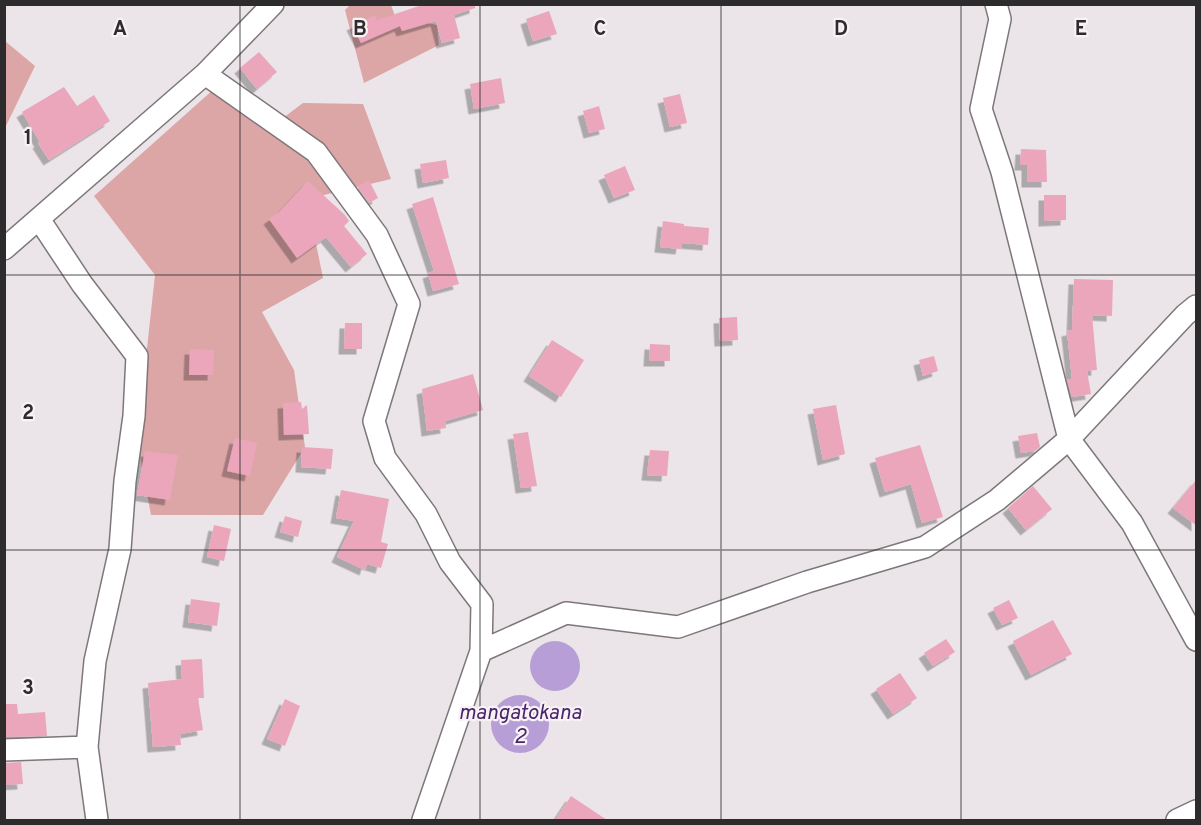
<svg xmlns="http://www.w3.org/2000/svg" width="1201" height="825" viewBox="0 0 1201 825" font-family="Overpass,sans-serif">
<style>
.green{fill:#dca5a6}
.water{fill:#b89ed7}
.building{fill:#eba6bb;filter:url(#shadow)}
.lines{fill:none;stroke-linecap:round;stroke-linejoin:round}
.street-casing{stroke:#7d777a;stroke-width:24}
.street{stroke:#fff;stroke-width:21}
.grid{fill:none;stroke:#2e2b2d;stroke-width:1.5;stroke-opacity:0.55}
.labels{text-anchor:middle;stroke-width:4.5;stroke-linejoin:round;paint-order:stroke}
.water-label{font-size:21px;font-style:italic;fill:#49266a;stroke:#f8f1f5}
.grid-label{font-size:20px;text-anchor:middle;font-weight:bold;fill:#2e2b2d;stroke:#f8f1f5;stroke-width:4.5;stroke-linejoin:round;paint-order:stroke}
</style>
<defs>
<filter id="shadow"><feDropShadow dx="-5.5" dy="5.5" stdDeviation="0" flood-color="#0004"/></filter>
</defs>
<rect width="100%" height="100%" fill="#ebe4e8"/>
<path class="green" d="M350 5H391L395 16 437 25 439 45 364 83 345 10Z
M5 41 35 66 5 128Z
M223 81 283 118 303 103 363 104 391 179 307 199 323 278 262 312 294 370 305 447 263 515H151L137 440 155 275 94 196Z"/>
<path class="water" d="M530 666a25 25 0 1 1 50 0a25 25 0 1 1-50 0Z
M491 724a29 29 0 1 1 58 0a29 29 0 1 1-58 0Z"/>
<path class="building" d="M425 4H475V8L454 15 460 38 442 43 436 21 402 31 400 26 361 43 352 25 375 15 377 20Z
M549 11 557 34 533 41 526 19Z
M259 52 277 72 257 89 240 68Z
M501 78 505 103 474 109 470 84Z
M64 87 77 106 94 95 110 121 49 160 38 143 40 142 22 112Z
M680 94 687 123 670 127 663 98Z
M599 106 605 129 589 133 583 111Z
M1021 149 1046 150 1047 182H1027V165H1020Z
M446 160 449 178 423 183 420 164Z
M625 166 635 190 614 198 604 175Z
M369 180 378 198 369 203 357 186Z
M308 181 345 215 349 221 344 226 367 254 351 267 326 237 297 258 269 219 279 212Z
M1044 195H1066V220L1044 221Z
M433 197 459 284 433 291 428 273 434 271 412 204Z
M663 221 684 224V226L709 228 708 245 682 243 681 249 660 247Z
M1074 279 1113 280 1112 316 1092 315 1097 370 1087 371 1091 394 1072 397 1067 380 1072 379 1067 331 1072 330Z
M737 317 738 340 720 341 719 318Z
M345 323H362V349H344Z
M552 340 584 360 561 397 529 376Z
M650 344 670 345V361H649Z
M190 349 214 350 213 375H189Z
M934 356 938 371 923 376 919 360Z
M473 374 483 410 445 421 446 428 427 431 422 389Z
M301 402 302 409 307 405 309 434 284 435 283 403Z
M836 405 845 454 823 460 813 409Z
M528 432 537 486 521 488 513 434Z
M1037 433 1040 447 1035 451 1021 453 1018 436Z
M235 438 257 443 250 476 227 471Z
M920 445 943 517 922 523 911 484 885 492 875 458Z
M302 447 333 449 331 469 301 467Z
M650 450 669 451 667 476 647 475Z
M145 451 178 455 170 500 137 495Z
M1197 479V526L1173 508Z
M1033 486 1052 509 1026 530 1008 508Z
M341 490 389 499 381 542 388 544 381 568 367 564 365 570 337 557 354 521 336 518Z
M285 516 302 521 298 537 280 532Z
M214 525 231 529 224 561 207 557Z
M191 599 220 603 217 626 188 622Z
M1009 600 1018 618 1002 625 993 608Z
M1053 620 1072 654 1031 675 1013 641Z
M946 639 955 652 933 666 924 653Z
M202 659 204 698H198L203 730 180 734 181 745 153 747 148 683 182 679 181 660Z
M900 673 917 698 893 714 876 689Z
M285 699 300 706 285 746 267 739Z
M4 704H17L18 714 45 712 47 736 4 737Z
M21 762 23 784 6 785 5 763Z
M571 796 607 820H555Z"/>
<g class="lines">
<g class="street-casing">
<path id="street" d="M996 4 1000 19 981 109 1002 172 1069 439 1132 523 1196 640
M205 74 316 152 377 235 409 304 374 421 385 458 426 514 450 562 482 604 481 651
M39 219 82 284 137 356 134 416 125 481 120 549 95 661 87 747 97 820
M4 249 205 74 273 4
M4 750 87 747
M423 820 481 651 566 613 678 627 807 582 925 547 997 500 1069 439 1185 315 1196 306
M1177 820 1196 811"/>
</g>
<use href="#street" class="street"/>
</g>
<path class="grid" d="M240 4V820M480 4V820M721 4V820M961 4V820M4 275H1196M4 550H1196"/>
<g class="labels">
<g class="water-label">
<text x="520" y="719">mangatokana<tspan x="520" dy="24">2</tspan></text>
</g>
</g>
<g class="grid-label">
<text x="120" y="35">A</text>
<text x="360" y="35">B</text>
<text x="600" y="35">C</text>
<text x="841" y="35">D</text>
<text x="1081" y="35">E</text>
<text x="28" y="144">1</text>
<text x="28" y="419">2</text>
<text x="28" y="694">3</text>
</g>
<rect width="1201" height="825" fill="none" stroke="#2e2b2d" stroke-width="12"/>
</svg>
